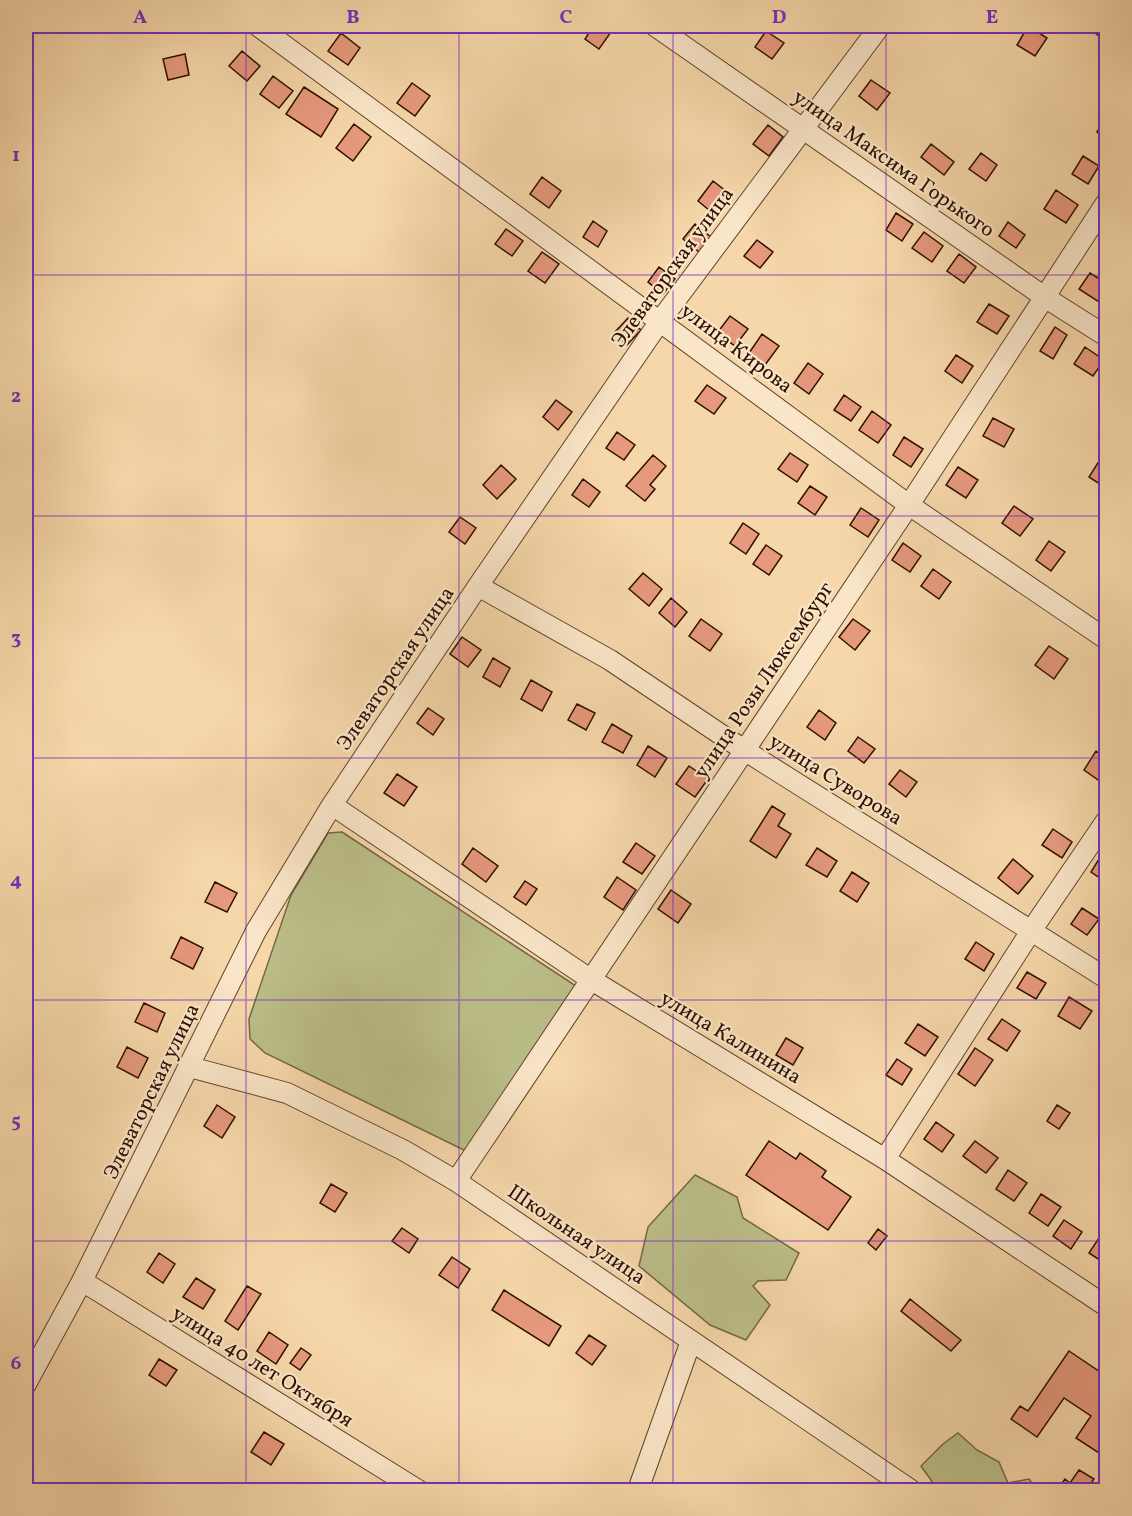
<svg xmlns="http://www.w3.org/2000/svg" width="1132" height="1516" viewBox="0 0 1132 1516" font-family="Vollkorn,serif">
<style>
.green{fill:#bbbe89;stroke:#746745;stroke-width:1.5}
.building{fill:#e6997d;stroke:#2e1001;stroke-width:1.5}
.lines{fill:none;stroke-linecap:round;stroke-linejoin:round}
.minor-casing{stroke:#60422b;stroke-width:22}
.minor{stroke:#f9e5c7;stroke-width:20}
.grid{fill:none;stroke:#7b2cbf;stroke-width:1.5;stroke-opacity:0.55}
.labels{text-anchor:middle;stroke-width:4.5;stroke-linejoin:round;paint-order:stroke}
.street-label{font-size:21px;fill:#2e1001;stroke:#f9e5c7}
.neatline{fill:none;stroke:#7b2cbf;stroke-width:2}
.grid-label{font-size:20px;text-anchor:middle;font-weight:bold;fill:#7b2cbf}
</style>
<rect width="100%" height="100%" fill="#f6d7a9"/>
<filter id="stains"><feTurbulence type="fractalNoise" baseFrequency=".00333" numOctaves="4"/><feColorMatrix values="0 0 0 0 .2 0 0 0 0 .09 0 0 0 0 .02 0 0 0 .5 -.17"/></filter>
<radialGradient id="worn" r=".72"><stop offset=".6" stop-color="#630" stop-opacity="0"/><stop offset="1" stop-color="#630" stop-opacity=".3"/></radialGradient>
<path class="green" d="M342 832 579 988 468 1152 265 1053 250 1039 249 1019 291 895 328 833Z
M695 1175 737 1197 743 1218 799 1253 786 1280 758 1281 753 1286 770 1305 746 1340 710 1325 639 1266 648 1227Z
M958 1433 977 1450 999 1462 1008 1483 1029 1479 1038 1490H938L921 1466 943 1444Z"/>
<path class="building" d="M593 26H602L611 32 599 49 585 39Z
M1028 26 1047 38 1035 56 1017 45Z
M1086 26H1106V33L1103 39Z
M766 31 784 43 772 59 755 47Z
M341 33 360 48 348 65 328 51Z
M242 51 260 66 247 81 229 66Z
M185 54 189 75 168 80 163 59Z
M273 76 293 91 279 108 260 94Z
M871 80 890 93 877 110 859 96Z
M412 83 430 96 415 116 397 103Z
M304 87 338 109 321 137 286 114Z
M1106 116V138L1097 132Z
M354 124 371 137 353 161 336 148Z
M768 125 783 137 769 156 753 144Z
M931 144 954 162 944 175 921 157Z
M981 153 997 165 986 181 969 169Z
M1083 156 1099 166 1088 184 1072 174Z
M542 177 561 191 549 208 530 194Z
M713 181 731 195 715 215 698 201Z
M1056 190 1078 205 1066 223 1044 209Z
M896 213 913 224 902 241 886 230Z
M593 221 607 231 598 247 583 237Z
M1008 222 1025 235 1016 248 999 236Z
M695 224 711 237 699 252 683 239Z
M506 229 523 241 512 256 495 244Z
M924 232 943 246 932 262 912 248Z
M757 240 773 252 760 268 744 256Z
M542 252 559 264 545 283 528 271Z
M959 254 976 267 964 283 947 271Z
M659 267 675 279 663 294 648 282Z
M1090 273 1106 283V290L1099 302 1079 289Z
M989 304 1009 316 997 334 977 322Z
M730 316 748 329 735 346 717 333Z
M628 318 641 330 627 345 614 333Z
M1055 327 1067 335 1053 359 1040 351Z
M762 334 779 346 765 365 749 353Z
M1085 347 1104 360 1093 376 1074 364Z
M956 355 973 366 962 383 945 371Z
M808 363 823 374 809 394 794 383Z
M707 385 726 398 714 414 695 401Z
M844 395 861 407 851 421 834 410Z
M556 400 572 412 558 430 543 417Z
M872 411 891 425 878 443 859 430Z
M993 418 1014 429 1004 447 983 436Z
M617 432 635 445 624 460 606 448Z
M904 437 923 449 911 467 893 455Z
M790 453 808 465 797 482 778 469Z
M653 455 666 466 650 485 655 489 645 501 626 486Z
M1101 458 1106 461V488L1089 477Z
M501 465 516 479 497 499 483 485Z
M958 467 978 480 966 498 946 485Z
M583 479 600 492 589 507 572 495Z
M810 486 827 497 815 515 798 503Z
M1014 506 1033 519 1020 536 1002 523Z
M861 508 879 520 868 537 850 525Z
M460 517 476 528 465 544 449 532Z
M743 523 759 534 746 554 730 543Z
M1049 541 1065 552 1051 571 1036 560Z
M903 543 921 556 910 572 892 560Z
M766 545 782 556 769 575 753 564Z
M933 569 951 582 939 599 921 586Z
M643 573 662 589 649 606 629 589Z
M671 598 687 612 675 627 659 613Z
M701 619 722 634 710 651 689 636Z
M853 619 870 631 855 650 839 637Z
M462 637 481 650 468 667 450 654Z
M1049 646 1068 659 1054 679 1035 665Z
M493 658 510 668 500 687 483 677Z
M531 680 552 692 542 711 521 699Z
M577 704 595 713 586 730 568 720Z
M428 708 444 719 433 735 417 723Z
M819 710 836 723 825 740 807 727Z
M612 724 632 736 623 753 602 742Z
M858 737 875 749 864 763 848 751Z
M648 746 667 758 655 777 637 765Z
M1096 751 1106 758V779L1104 784 1084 770Z
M689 766 708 779 695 797 676 784Z
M900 770 917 782 906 797 889 784Z
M397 774 417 787 404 806 384 793Z
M772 806 785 814 778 826 791 834 776 858 750 841Z
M1053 829 1072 842 1062 858 1042 845Z
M636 843 655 856 642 874 623 862Z
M473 848 498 866 486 882 462 864Z
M817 848 837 861 827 877 806 865Z
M1102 854 1106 857V882L1091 872Z
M1013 859 1033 876 1018 894 998 878Z
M852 872 869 883 857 902 840 891Z
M617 877 636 890 623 910 604 897Z
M525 881 537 889 526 905 514 897Z
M215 882 237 893 227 912 205 902Z
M671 890 691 904 678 923 658 909Z
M1082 908 1099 919 1087 935 1071 924Z
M181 937 203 948 193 969 171 958Z
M976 942 994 954 984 971 965 959Z
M1027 972 1046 983 1036 999 1017 988Z
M1069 997 1092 1011 1080 1029 1058 1016Z
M144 1003 165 1013 157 1032 135 1022Z
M1002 1019 1020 1031 1007 1051 988 1039Z
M918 1024 938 1037 925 1056 905 1043Z
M786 1038 803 1048 793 1065 776 1055Z
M127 1047 148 1058 138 1078 117 1067Z
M975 1048 993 1060 975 1086 958 1074Z
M897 1059 912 1069 902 1085 886 1075Z
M217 1105 235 1117 222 1138 204 1126Z
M1057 1105 1070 1113 1059 1129 1047 1121Z
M936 1122 954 1135 942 1152 924 1139Z
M769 1141 796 1159 800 1153 826 1171 822 1177 851 1197 828 1230 746 1175Z
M975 1141 998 1158 986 1173 963 1156Z
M1008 1170 1027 1183 1014 1201 996 1189Z
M331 1184 347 1193 335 1212 320 1203Z
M1041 1194 1061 1207 1048 1226 1029 1213Z
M1064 1220 1082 1232 1071 1249 1053 1236Z
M402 1228 418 1239 409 1253 392 1241Z
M878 1229 887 1236 876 1250 868 1243Z
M1099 1238 1106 1243V1264L1089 1253Z
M159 1253 175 1264 163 1283 147 1272Z
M452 1257 470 1269 458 1288 439 1275Z
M196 1278 215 1290 203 1309 183 1297Z
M247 1286 261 1294 238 1330 225 1321Z
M504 1290 561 1326 549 1346 492 1310Z
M910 1299 961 1340 951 1351 901 1311Z
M269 1332 288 1345 276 1364 257 1351Z
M589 1335 606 1346 592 1365 576 1353Z
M301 1348 311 1355 300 1370 290 1363Z
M1069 1351 1106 1376V1449L1102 1455 1076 1438 1091 1416 1064 1398 1037 1437 1011 1419 1020 1406 1028 1411Z
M159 1359 177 1370 166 1386 149 1375Z
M264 1432 284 1444 271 1465 251 1452Z
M1079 1470 1094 1479 1086 1490H1057L1065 1479 1070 1483Z"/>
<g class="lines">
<g class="minor-casing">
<path id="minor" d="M258 26 909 505 1106 639
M655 26 1046 298 1106 336
M478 586 610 660 744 750 1106 978
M332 805 590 979 885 1159 1106 1306
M190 1067 287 1093 403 1150 456 1181 911 1490
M885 1159 1031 931 1106 821
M456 1181 909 505 1106 203
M82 1281 418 1490
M26 1384 82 1281 256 931 332 805 478 586 660 321 880 26
M638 1490 691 1341"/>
</g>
<use href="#minor" class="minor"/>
</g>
<path class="grid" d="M246 26V1490M459 26V1490M673 26V1490M886 26V1490M26 275H1106M26 516H1106M26 758H1106M26 1000H1106M26 1241H1106"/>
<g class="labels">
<g class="street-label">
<text transform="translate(894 163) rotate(35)" y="7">улица Максима Горького</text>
<text transform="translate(672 267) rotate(-54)" y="7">Элеваторская улица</text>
<text transform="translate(737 348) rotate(37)" y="7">улица Кирова</text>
<text transform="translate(395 668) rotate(-56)" y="7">Элеваторская улица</text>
<text transform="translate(763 680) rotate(-56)" y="7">улица Розы Люксембург</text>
<text transform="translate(836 779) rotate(32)" y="7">улица Суворова</text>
<text transform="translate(731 1037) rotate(31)" y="7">улица Калинина</text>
<text transform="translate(151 1091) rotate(-64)" y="7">Элеваторская улица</text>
<text transform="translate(577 1234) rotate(34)" y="7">Школьная улица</text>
<text transform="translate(263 1366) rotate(32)" y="7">улица 40 лет Октября</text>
</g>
</g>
<rect width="1132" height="1516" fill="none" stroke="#f6d7a9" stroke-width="66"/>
<rect x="33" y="33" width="1066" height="1450" class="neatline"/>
<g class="grid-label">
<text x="140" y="23">A</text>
<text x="353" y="23">B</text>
<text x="566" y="23">C</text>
<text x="779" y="23">D</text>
<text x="992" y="23">E</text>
<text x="16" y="161">1</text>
<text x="16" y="402">2</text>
<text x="16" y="644">3</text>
<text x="16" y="886">4</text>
<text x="16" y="1127">5</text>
<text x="16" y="1369">6</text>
</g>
<rect width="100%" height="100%" filter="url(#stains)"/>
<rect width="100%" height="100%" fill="url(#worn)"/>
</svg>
